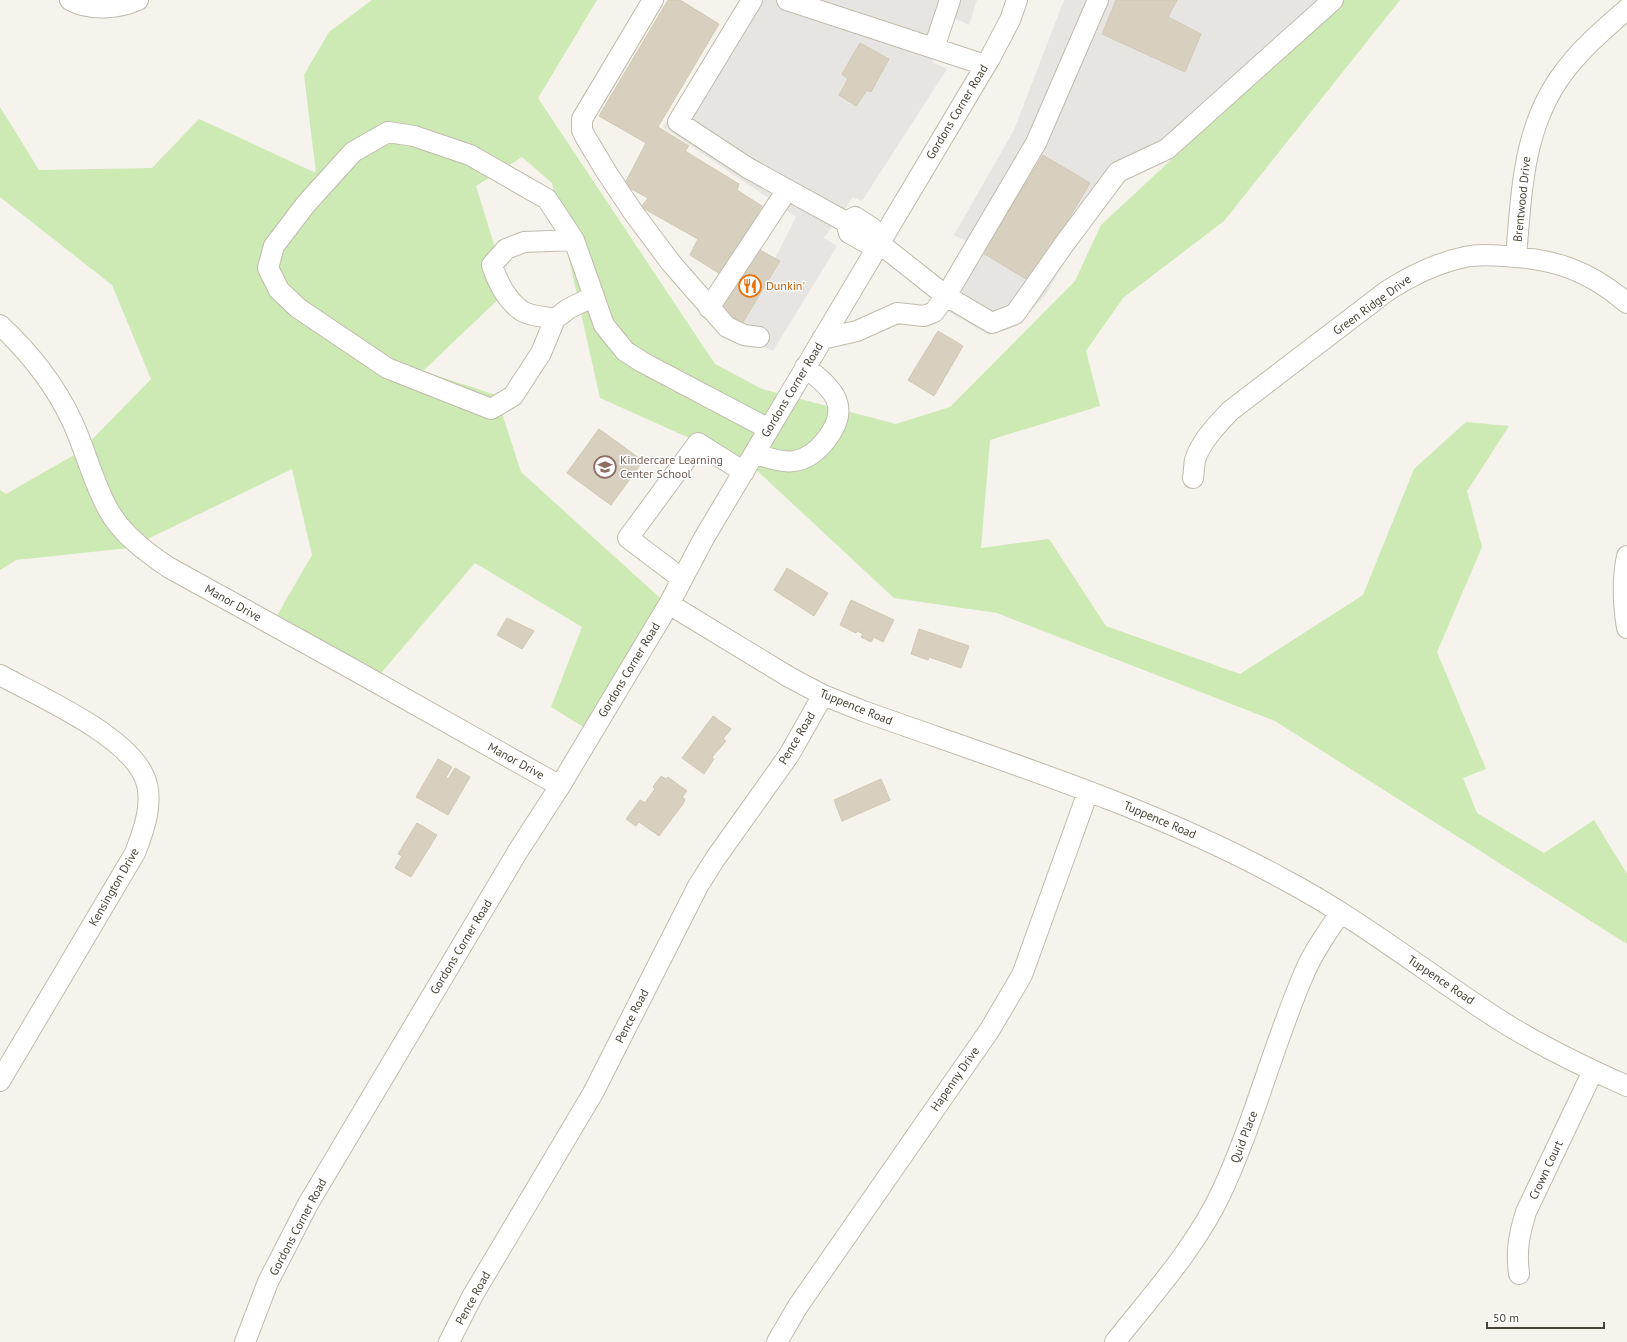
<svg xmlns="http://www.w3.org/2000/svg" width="1627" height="1342" viewBox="0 0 1627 1342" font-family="'PT Sans',sans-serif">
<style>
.green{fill:#cde9b4}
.parking{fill:#e7e5e2}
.building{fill:#d7cfc0;stroke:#d2c8b3}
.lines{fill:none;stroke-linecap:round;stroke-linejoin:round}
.minor-casing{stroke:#c1bbad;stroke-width:22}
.minor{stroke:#fff;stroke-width:20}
.labels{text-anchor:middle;stroke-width:3;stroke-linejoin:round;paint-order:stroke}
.street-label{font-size:12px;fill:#494438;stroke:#fff}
.food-label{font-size:12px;fill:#c56008;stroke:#fff;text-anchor:start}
.education-label{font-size:12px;fill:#785e54;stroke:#fff;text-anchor:start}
</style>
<rect width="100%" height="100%" fill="#f5f3eb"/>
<path class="green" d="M372 0H597L538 98 715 364 762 389 896 424 950 407 1075 281 1101 225 1343 0H1400L1224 221 1123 298 1086 351 1100 406 990 440 981 548 1049 539 1106 626 1240 674 1363 595 1414 469 1466 422 1509 426 1467 491 1482 547 1437 652 1486 769 1463 778 1477 813 1544 853 1594 820 1627 874V944L1275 721 997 613 894 598 752 466 600 398 552 183 522 157 476 186 508 290 423 371 496 395 521 472 670 607 595 734 551 707 582 627 475 563 369 687 268 631 312 555 292 469 129 548 16 560 0 570V490L6 494 81 451 151 379 112 285 0 197V107L39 170 152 168 199 119 316 173 304 75 329 32Z"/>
<path class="parking" d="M739 0H977L969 25 954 18 932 62 947 69 862 201 853 197 824 238 837 246 773 351 736 335 796 217 663 127Z
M1064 0H1341L1129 177 1077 239 1045 296 1016 326 989 335 930 301 966 241 954 235 1014 130Z"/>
<path class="building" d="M668 0H680L719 24 658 127 689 146 685 151 739 184 737 190 762 206 722 275 690 255 698 239 641 207 648 198 624 185 646 143 599 116Z
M1116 0H1177L1168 17 1201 34 1185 72 1102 34Z
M860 43 889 59 871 92 867 90 856 106 839 95 848 79 842 74Z
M1043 155 1090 183 1031 282 983 253Z
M758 249 780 261 742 324 719 311Z
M938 331 963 346 934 396 908 380Z
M599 429 643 461 611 505 567 473Z
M787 568 828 593 814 616 774 590Z
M851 600 894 620 883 642 874 637 871 642 861 637 863 634 857 631 856 633 840 625Z
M507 618 534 631 522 649 497 635Z
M919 629 969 646 961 668 929 657 928 660 911 654Z
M713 716 731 729 723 739 726 741 712 757 714 759 704 774 682 758Z
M438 759 452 767 446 777 448 779 455 768 470 777 448 815 416 797Z
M661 776 666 779 668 777 687 791 682 797 685 799 683 804 659 836 639 822 636 826 626 819 640 800 645 803 655 789 653 787Z
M881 779 890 800 842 821 834 800Z
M417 823 437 835 411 877 395 868 402 856 398 854Z"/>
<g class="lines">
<g class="minor-casing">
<path id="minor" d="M70 0C90 11 118 9 138 0
M653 0 582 119V130L586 138 607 173 633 212 671 263 727 327 744 335 759 337
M752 0 678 122 748 168 846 222 849 233 865 242 875 239
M787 0 985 65
M934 48 950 0
M846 222 855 217 872 228 875 239 879 243 946 296 992 323 1015 314 1065 243 1118 172 1167 149 1333 0
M1516 257C1522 187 1523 118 1572 62 1588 42 1608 26 1627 9
M594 296 568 309 555 319 541 353 513 396 491 409 387 368 298 308 279 290 268 268 274 246 306 204 353 152 388 132 414 136 470 155 547 199 574 240 604 325 625 351 642 362 769 429
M709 308 787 190
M555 319C546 317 530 316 522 311 507 301 497 281 492 265L506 249 524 242 574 240
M0 325C30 353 55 385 72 421 86 451 93 483 109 511 123 535 146 552 168 567L356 671 560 786
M822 339 857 331 897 313 924 316 934 312 946 296 1036 143 1098 0
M755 453C784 465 805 467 826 440 852 407 834 389 805 367
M1193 478C1194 472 1194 465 1195 460 1201 441 1217 425 1230 411L1387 291C1412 275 1436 263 1465 257 1478 254 1491 255 1504 256 1555 259 1588 270 1627 303
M1627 556C1622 580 1623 603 1627 628
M681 578 628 538 698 443 744 472
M669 604 789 677 823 695 863 711C1006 762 1152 807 1285 880 1361 920 1429 975 1501 1021 1541 1046 1584 1067 1627 1086
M0 675C40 697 125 734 144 776 155 800 144 830 135 853L0 1081
M1519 1274C1516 1250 1519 1235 1526 1212L1593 1071
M245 1342 268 1282 308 1204 518 851 560 786 669 604 704 538 990 58 1010 20 1017 0
M449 1342 473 1295 593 1093 698 886 715 859 789 755 823 695
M777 1342 798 1306 989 1031 1022 975 1088 792
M1115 1342C1153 1294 1196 1247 1222 1191 1254 1122 1273 1046 1303 976 1312 953 1327 933 1340 913"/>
</g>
<use href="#minor" class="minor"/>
</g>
<defs>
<g id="restaurant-ring" transform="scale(1.15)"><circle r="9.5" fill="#fff" stroke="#e8710a" stroke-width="1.5"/><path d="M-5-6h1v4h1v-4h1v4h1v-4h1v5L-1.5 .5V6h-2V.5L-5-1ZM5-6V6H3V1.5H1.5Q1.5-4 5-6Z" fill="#e8710a"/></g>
<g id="school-ring" transform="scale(1.15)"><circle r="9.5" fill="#fff" stroke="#8d6e63" stroke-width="1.5"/><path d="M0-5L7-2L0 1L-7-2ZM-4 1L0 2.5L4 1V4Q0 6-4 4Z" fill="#8d6e63"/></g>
</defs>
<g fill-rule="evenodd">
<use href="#restaurant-ring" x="750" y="286"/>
<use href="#school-ring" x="605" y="467"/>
</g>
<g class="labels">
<g class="street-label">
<text transform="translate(957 112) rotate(-59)" y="4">Gordons Corner Road</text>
<text transform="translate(1522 199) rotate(-84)" y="4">Brentwood Drive</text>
<text transform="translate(1372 305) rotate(-36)" y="4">Green Ridge Drive</text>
<text transform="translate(792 390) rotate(-59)" y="4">Gordons Corner Road</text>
<text transform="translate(233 603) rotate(29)" y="4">Manor Drive</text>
<text transform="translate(629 670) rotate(-59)" y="4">Gordons Corner Road</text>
<text transform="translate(856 707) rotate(22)" y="4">Tuppence Road</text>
<text transform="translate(797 738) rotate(-59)" y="4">Pence Road</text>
<text transform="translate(516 761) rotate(29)" y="4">Manor Drive</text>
<text transform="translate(1160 820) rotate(23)" y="4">Tuppence Road</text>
<text transform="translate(114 887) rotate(-60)" y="4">Kensington Drive</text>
<text transform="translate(461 947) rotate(-59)" y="4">Gordons Corner Road</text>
<text transform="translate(1441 980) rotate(34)" y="4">Tuppence Road</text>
<text transform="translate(632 1016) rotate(-63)" y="4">Pence Road</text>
<text transform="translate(955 1079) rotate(-55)" y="4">Hapenny Drive</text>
<text transform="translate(1244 1137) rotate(-69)" y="4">Quid Place</text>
<text transform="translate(1546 1170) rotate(-65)" y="4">Crown Court</text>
<text transform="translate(298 1227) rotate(-62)" y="4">Gordons Corner Road</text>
<text transform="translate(473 1298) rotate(-61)" y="4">Pence Road</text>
</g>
<g class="food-label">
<text x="766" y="290">Dunkin'</text>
</g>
<g class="education-label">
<text x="620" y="464">Kindercare Learning<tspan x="620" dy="14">Center School</tspan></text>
</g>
</g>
<path d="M1487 1322v6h117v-6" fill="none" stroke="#494438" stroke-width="2"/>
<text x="1493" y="1322" font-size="12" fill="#494438" stroke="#ffffff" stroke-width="3" paint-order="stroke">50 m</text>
</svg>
